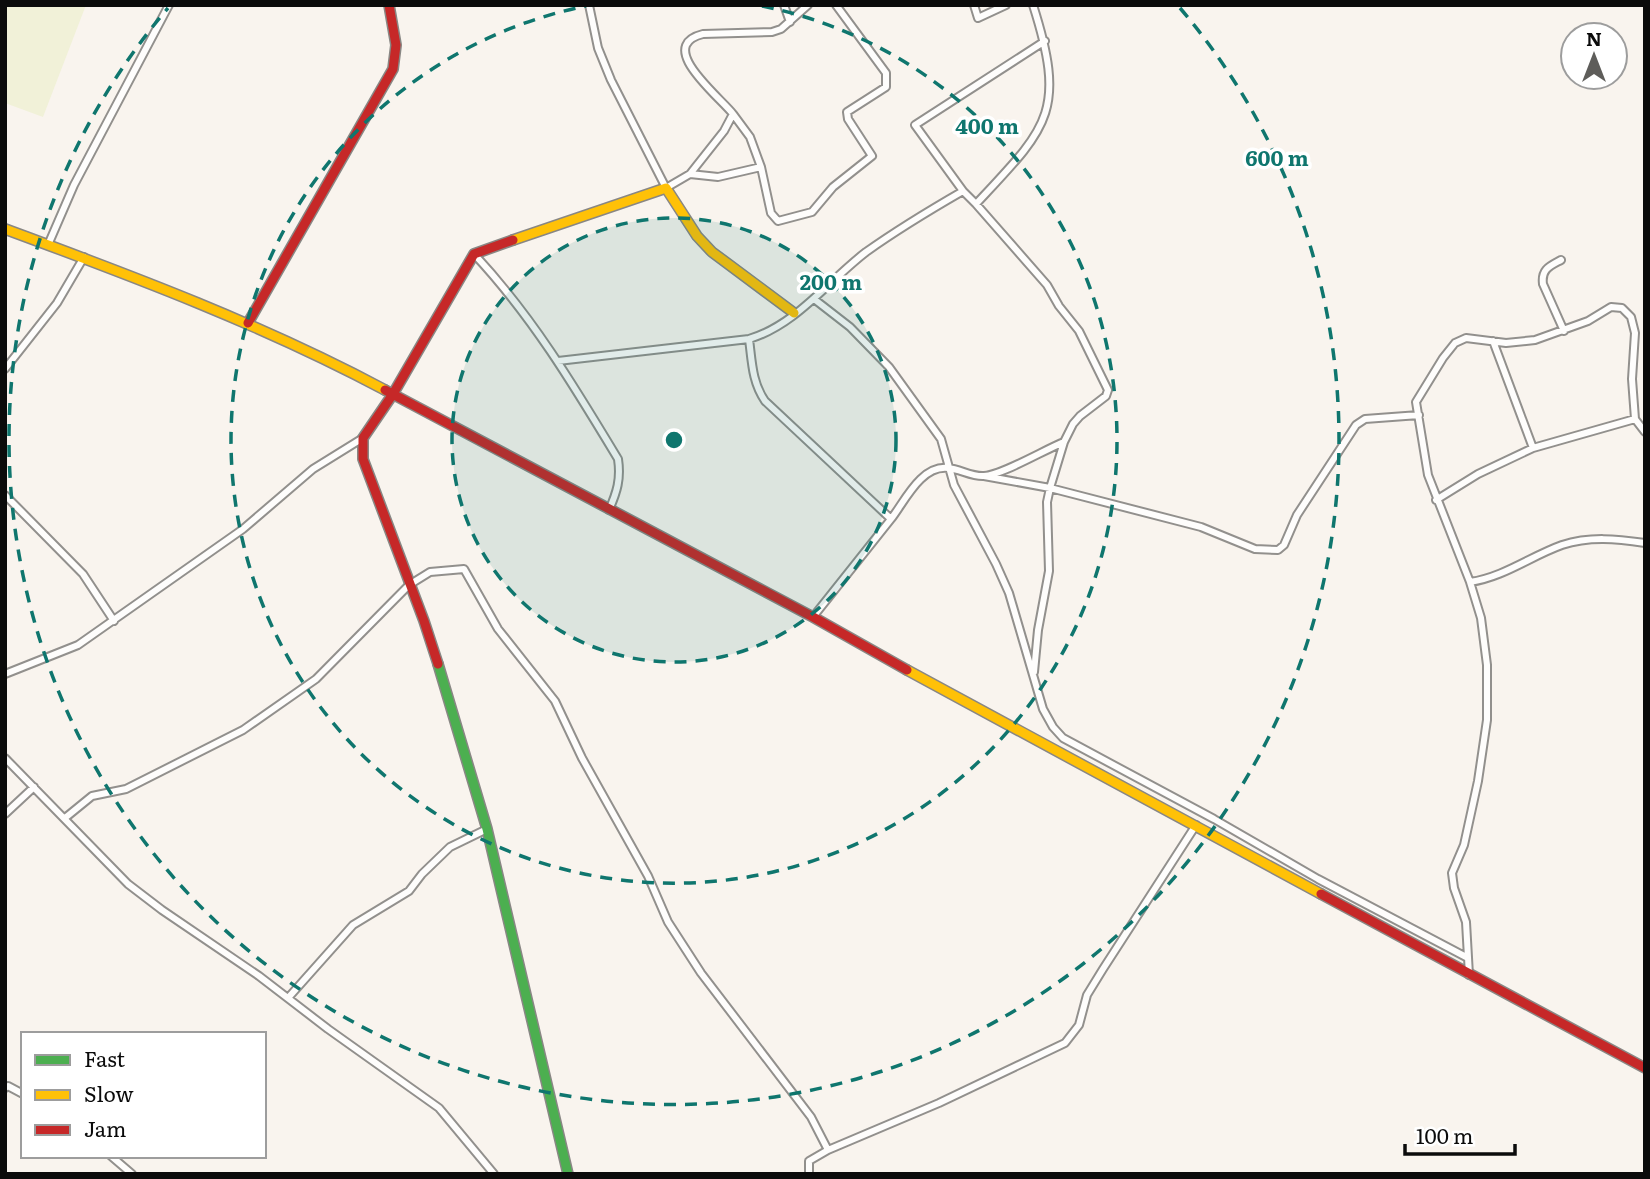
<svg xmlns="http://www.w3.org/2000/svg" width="1650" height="1179" viewBox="0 0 1650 1179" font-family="Literata,serif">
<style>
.pitch{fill:#f1f1d8}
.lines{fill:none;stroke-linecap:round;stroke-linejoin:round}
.street-casing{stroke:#92908d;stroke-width:10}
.fast-casing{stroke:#898784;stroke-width:12}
.slow-casing{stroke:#898784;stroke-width:12}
.jam-casing{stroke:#898784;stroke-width:12}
.street{stroke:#fefdfc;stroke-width:6}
.fast{stroke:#4caf50;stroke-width:9}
.slow{stroke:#ffc107;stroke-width:9}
.jam{stroke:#c62828;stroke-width:9}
.ring{fill:none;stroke:#0f766e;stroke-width:3.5;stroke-dasharray:12 9}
.centre{fill:#0f766e;stroke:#fff;stroke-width:3.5}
.ring-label{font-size:21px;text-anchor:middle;font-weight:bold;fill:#0f766e;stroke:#fff;stroke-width:7;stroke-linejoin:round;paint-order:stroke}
</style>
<rect width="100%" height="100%" fill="#f9f4ee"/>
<path class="pitch" d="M5 5H86L43 117 5 103Z"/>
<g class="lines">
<g class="street-casing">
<path id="street" d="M589 5 598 48 611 80 666 188 690 174 724 131 733 114C720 97 654 46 703 34L772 32 781 29 808 5
M784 5 790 22
M974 5 978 18 1006 5
M733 114 750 137 761 167 771 213 778 221 812 212 833 187 872 156 848 119 847 112 886 87V73L836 5
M690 174 718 177 761 167
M963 191 915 125 1045 41
M976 204 1047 285 1059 306 1079 331 1108 390 1106 396 1080 416 1073 424 1064 442 1050 488 1047 502 1049 571 1038 630 1034 672
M48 245 74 185 169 5
M474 254C532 316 574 386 618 459 621 479 617 492 609 510
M1561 260C1550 266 1541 269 1543 284L1564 331
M814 299 850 327 889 367 941 439 954 485 996 564 1009 593 1043 709 1053 727 1063 738 1214 819 1318 879 1468 958
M1493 341 1533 448
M558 361 749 339
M5 369 57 303 84 257
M984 476 1050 488 1201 527 1255 549 1278 550 1284 545 1297 515 1356 425 1365 419 1419 415
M5 495 83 574 114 621
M1436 500 1478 474 1533 448 1635 419
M891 519C905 501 921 465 948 468 960 469 972 477 984 476 1002 475 1044 450 1064 442
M1470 582C1504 577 1531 556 1562 545 1590 536 1617 539 1645 543
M813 617 891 519 765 401C752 382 752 362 749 339 796 325 828 281 866 252 897 230 930 210 963 191L976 204C1048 127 1067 112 1033 5
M5 674 78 645 243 529 313 469 363 438
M5 758 128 884 162 910 259 976 328 1029 439 1108 494 1174
M5 814 34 787
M65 818 92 796 126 789 243 730 316 679 409 585 430 572 464 569 498 629 555 701 582 758 648 876 668 922 701 973 811 1117 828 1150 809 1161V1174
M1469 975 1466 922 1454 888 1452 873 1464 845 1478 781 1487 720V665L1481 618 1470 582 1428 475 1416 402 1443 358 1455 343 1466 338 1506 343 1535 340 1588 321 1611 307 1622 308 1631 317 1635 333 1632 379 1635 419 1645 432
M288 998 353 925 409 891 422 874 450 847 487 829
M5 1088 8 1086 23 1094
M828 1150 939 1103 1065 1043 1079 1025 1087 995 1103 969 1196 825
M111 1156 132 1174"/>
</g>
<g class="fast-casing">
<path id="fast" d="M438 664 487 829 568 1174"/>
</g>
<g class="slow-casing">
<path id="slow" d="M5 229C135 277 263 325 385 390
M513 240 666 188 697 236 712 252 794 313
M907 670 1321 894"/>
</g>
<g class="jam-casing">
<path id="jam" d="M248 323 393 69 396 45 389 5
M385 390 813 617 907 670
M438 664 424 621 363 459V438L393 394 474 254 513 240
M1321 894 1645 1068"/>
</g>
<use href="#street" class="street"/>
<use href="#fast" class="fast"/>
<use href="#slow" class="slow"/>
<use href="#jam" class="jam"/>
</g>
<circle cx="674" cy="440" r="222" fill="#0f766e" fill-opacity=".12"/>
<g class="ring">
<circle cx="674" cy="440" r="222"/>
<path d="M762 6A443 443 0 1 1 586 6"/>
<path d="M1180 8A665 665 0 1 1 168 8"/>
</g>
<circle cx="674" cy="440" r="10" class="centre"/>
<g class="ring-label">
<text x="987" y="134">400 m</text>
<text x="1277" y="166">600 m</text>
<text x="831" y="290">200 m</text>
</g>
<rect width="1650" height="1179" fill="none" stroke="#0b0b0b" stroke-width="14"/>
<rect x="21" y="1032" width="245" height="126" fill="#ffffff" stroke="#9d9d9d" stroke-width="2"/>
<rect x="35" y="1055" width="35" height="10" fill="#4caf50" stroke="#9d9d9d" stroke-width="2"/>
<text x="84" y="1067" font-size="21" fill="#0b0b0b">Fast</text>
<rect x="35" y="1090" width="35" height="10" fill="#ffc107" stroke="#9d9d9d" stroke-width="2"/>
<text x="84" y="1102" font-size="21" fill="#0b0b0b">Slow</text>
<rect x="35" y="1125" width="35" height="10" fill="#c62828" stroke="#9d9d9d" stroke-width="2"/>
<text x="84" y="1137" font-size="21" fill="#0b0b0b">Jam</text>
<g transform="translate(1594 56)"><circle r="33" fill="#ffffff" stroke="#9d9d9d" stroke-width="2"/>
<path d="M0-5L12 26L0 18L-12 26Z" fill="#5e5d5a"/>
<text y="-10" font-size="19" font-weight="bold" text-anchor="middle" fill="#0b0b0b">N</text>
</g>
<path d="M1405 1144v10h110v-10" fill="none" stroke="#0b0b0b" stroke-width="3.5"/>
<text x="1416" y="1144" font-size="21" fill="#0b0b0b" stroke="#ffffff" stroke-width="5" paint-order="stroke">100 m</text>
</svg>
